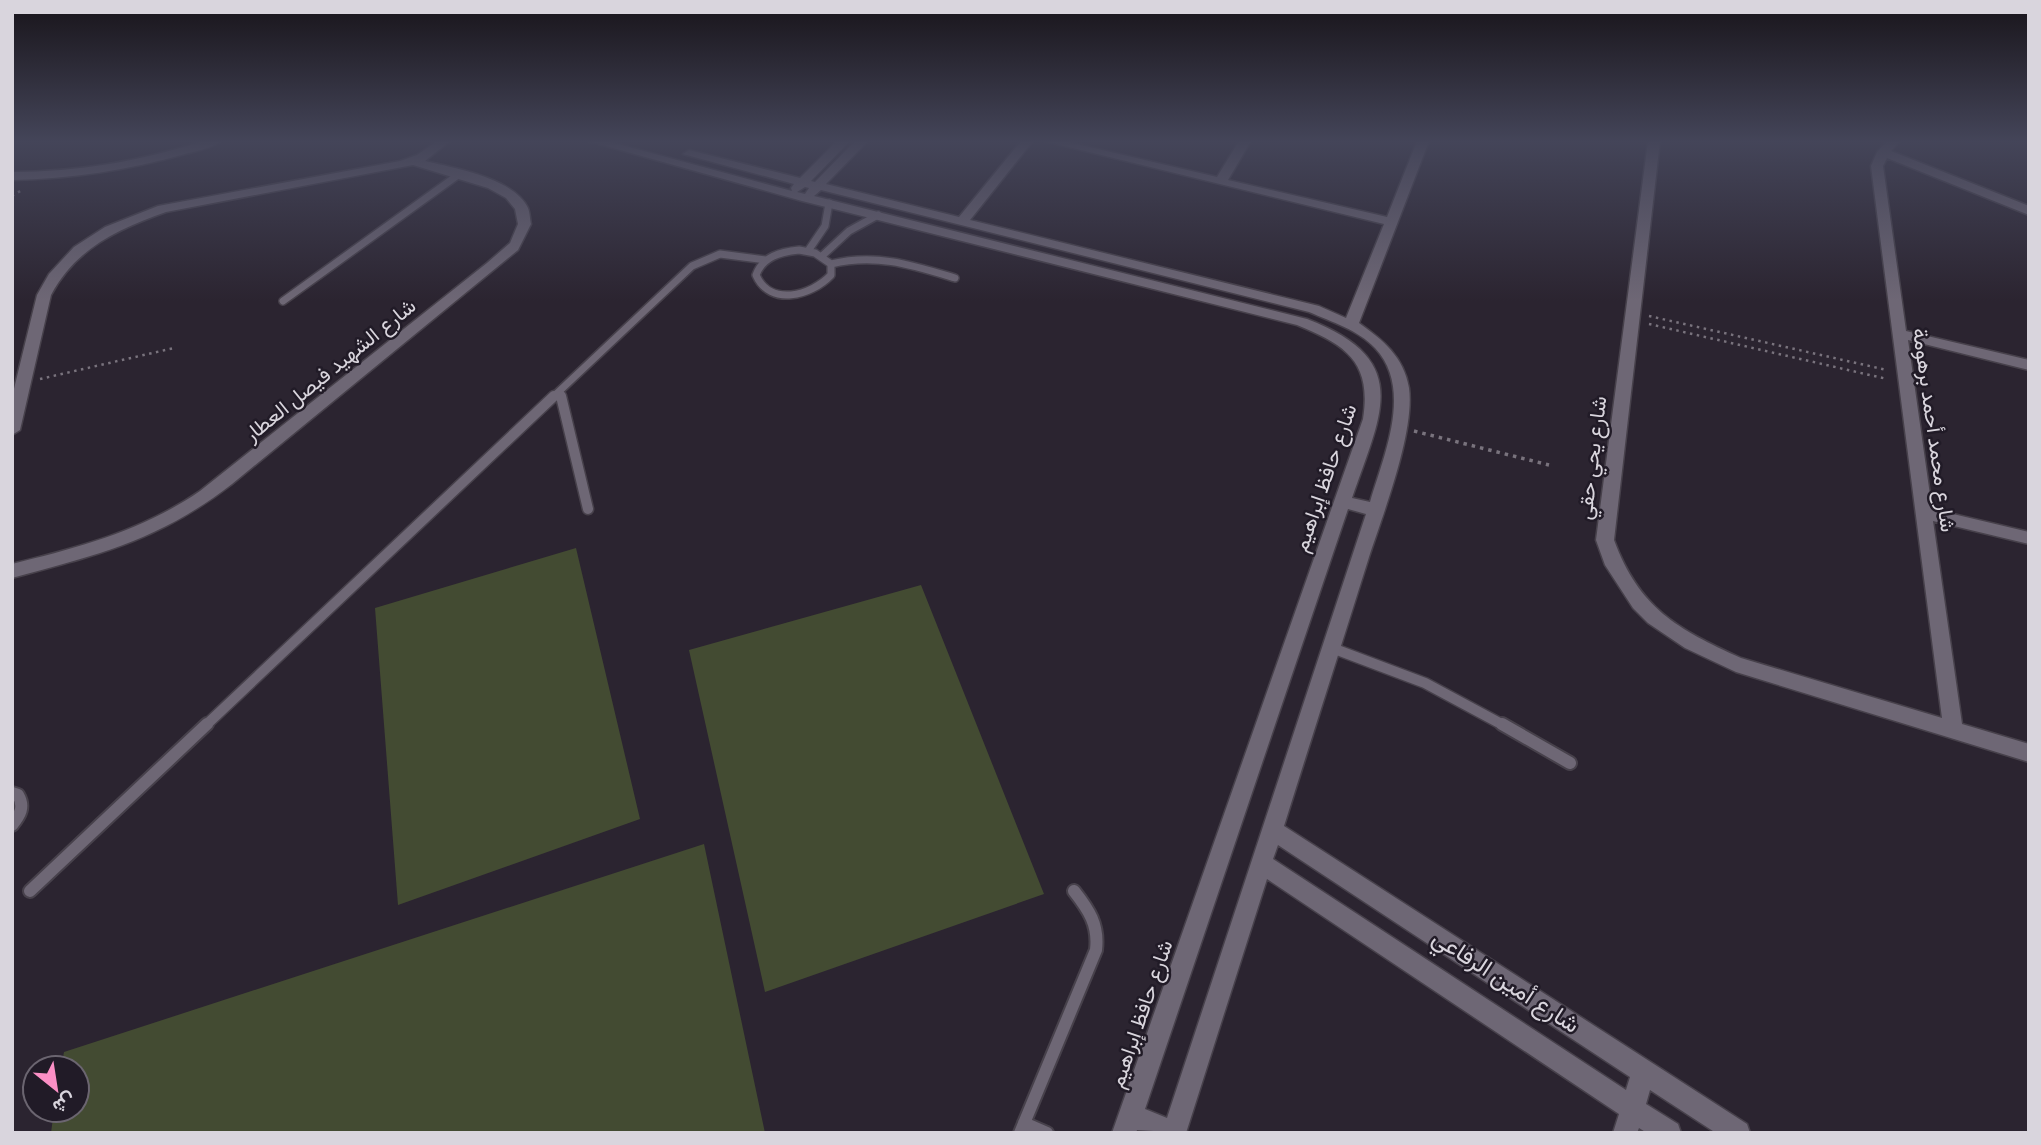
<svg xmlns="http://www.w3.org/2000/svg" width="2041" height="1145" viewBox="0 0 2041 1145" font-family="Cabin,Vazirmatn,sans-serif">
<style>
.green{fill:#434b32}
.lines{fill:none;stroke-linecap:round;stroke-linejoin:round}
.lane-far2-casing{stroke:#47414b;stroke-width:10}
.lane-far1-casing{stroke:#47414b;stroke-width:13}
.lane-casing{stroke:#47414b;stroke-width:16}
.street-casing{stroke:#47414b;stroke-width:3}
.path-far1{stroke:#79737d;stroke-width:2.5;stroke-dasharray:2.5 4.5;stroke-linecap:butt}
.path{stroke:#79737d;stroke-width:3.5;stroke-dasharray:3.5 5;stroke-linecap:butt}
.lane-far2{stroke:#6e6775;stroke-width:7}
.lane-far1{stroke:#6e6775;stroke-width:10}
.lane{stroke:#6e6775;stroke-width:12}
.street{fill:#6e6775;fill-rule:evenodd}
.labels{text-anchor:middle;stroke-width:5;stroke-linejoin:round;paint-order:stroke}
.street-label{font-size:21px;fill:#d9d5dd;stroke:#211b27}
.near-street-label{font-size:24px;fill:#d9d5dd;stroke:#211b27}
</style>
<rect width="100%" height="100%" fill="#2b2430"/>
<path class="green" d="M576 548 640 819 398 905 375 608Z
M921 585 1044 894 765 992 689 650Z
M704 844 765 1133H51L54 1110H77V1068H61L64 1052Z"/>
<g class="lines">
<g class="lane-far2-casing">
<path id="lane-far2" d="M799 250 815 253 831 264V275C811 296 770 307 756 275 763 256 781 252 799 250Z
M808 251 825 226 829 203
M822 256 849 231 878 215
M831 264C876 253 912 265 955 278
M283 301 458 175
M560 391 562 398
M552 398 692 266 720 254 766 260"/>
</g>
<g class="lane-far1-casing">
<path id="lane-far1" d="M561 396 588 509
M1332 648 1425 683 1505 726
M205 726 554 396"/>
</g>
<g class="lane-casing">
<path id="lane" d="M1502 724 1570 763
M12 793 18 795C25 807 20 815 12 825
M30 891 207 724
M1024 1123 1047 1133
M1020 1133 1096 950C1099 925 1089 910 1074 891"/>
</g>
<g class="street-casing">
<path id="street" d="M203 141H221C212 148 197 151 185 154 128 170 71 179 12 180V172C78 172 141 161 203 141Z
M437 141H450L425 161C454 168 514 178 528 208 530 213 530 220 531 224L518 250 232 484C158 541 100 554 12 578V564C80 547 142 531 200 491L487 263 510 243 518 224 515 209 506 198 488 188 413 165 166 212C118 229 76 248 51 295L20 430 12 435V397L37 295 49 274 74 247 105 227 158 206 400 161 417 155Z
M588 141H607L792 191 791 188 794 184 683 154 689 150 800 178 837 141H850L811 181 815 182 855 141H868L826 184 959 217 1021 141H1033L970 220 1319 306 1346 318 1384 224 1044 141H1064L1217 177 1239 141H1251L1228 180 1387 217 1417 141H1429L1359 323C1383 340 1404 357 1409 388 1415 432 1383 514 1369 557 1341 647 1312 736 1284 826L1747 1124 1750 1133H1716L1650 1090 1646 1104 1678 1124 1681 1133H1647L1639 1128 1637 1133H1613L1619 1114 1267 879 1186 1133 1137 1130 1136 1133H1112L1363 419C1372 362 1346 345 1297 325L802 201ZM805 187 809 188 805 194 797 192ZM821 190 1309 312C1332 322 1358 330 1375 348 1414 389 1383 457 1370 502L1352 498C1381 413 1414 360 1307 319L814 196ZM1348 509 1366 514 1167 1118 1145 1109ZM1278 845 1630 1077 1626 1090 1273 859Z
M1648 141H1660L1614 540C1639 608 1677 629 1741 658L1942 718 1871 166 1877 152 1887 141H1900L1891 151 2029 206V215L1887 158 1883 166 1906 331 2029 360V370L1908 340 1932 509 2029 532V544L1933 521 1962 724 2029 744V762L1736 672 1685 648 1648 623 1633 608 1605 565 1596 540Z"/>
</g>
<path class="path-far1" d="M12 196 22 190
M1649 316 1887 370
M1649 324 1887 379
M40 379 174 348"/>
<path class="path" d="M1414 431 1549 465"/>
<use href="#lane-far2" class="lane-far2"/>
<use href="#lane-far1" class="lane-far1"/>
<use href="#lane" class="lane"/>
<use href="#street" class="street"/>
</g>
<linearGradient id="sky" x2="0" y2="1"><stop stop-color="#18141a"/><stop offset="0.47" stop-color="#444559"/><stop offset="1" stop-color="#444559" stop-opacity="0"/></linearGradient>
<rect width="2041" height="301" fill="url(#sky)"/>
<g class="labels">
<g class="street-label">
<text transform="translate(330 370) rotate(-39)" y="7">شارع الشهيد فيصل العطار</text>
<text transform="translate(1934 430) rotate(82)" y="7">شارع محمد أحمد برهومة</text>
<text transform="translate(1592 458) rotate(-83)" y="7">شارع يحي حقي</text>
<text transform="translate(1325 478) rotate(-71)" y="7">شارع حافظ إبراهيم</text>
<text transform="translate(1141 1014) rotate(-71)" y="7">شارع حافظ إبراهيم</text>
</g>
<g class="near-street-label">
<text transform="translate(1506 981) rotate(33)" y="8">شارع أمين الرفاعي</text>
</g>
</g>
<rect width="2041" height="1145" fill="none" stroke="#d9d5dd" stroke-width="28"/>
<g transform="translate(56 1089) rotate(150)"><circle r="33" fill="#211b27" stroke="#6b6570" stroke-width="2"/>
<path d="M0-5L12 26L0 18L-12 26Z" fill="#fb8fc5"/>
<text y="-10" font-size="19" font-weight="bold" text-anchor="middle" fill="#d9d5dd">ش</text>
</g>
</svg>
